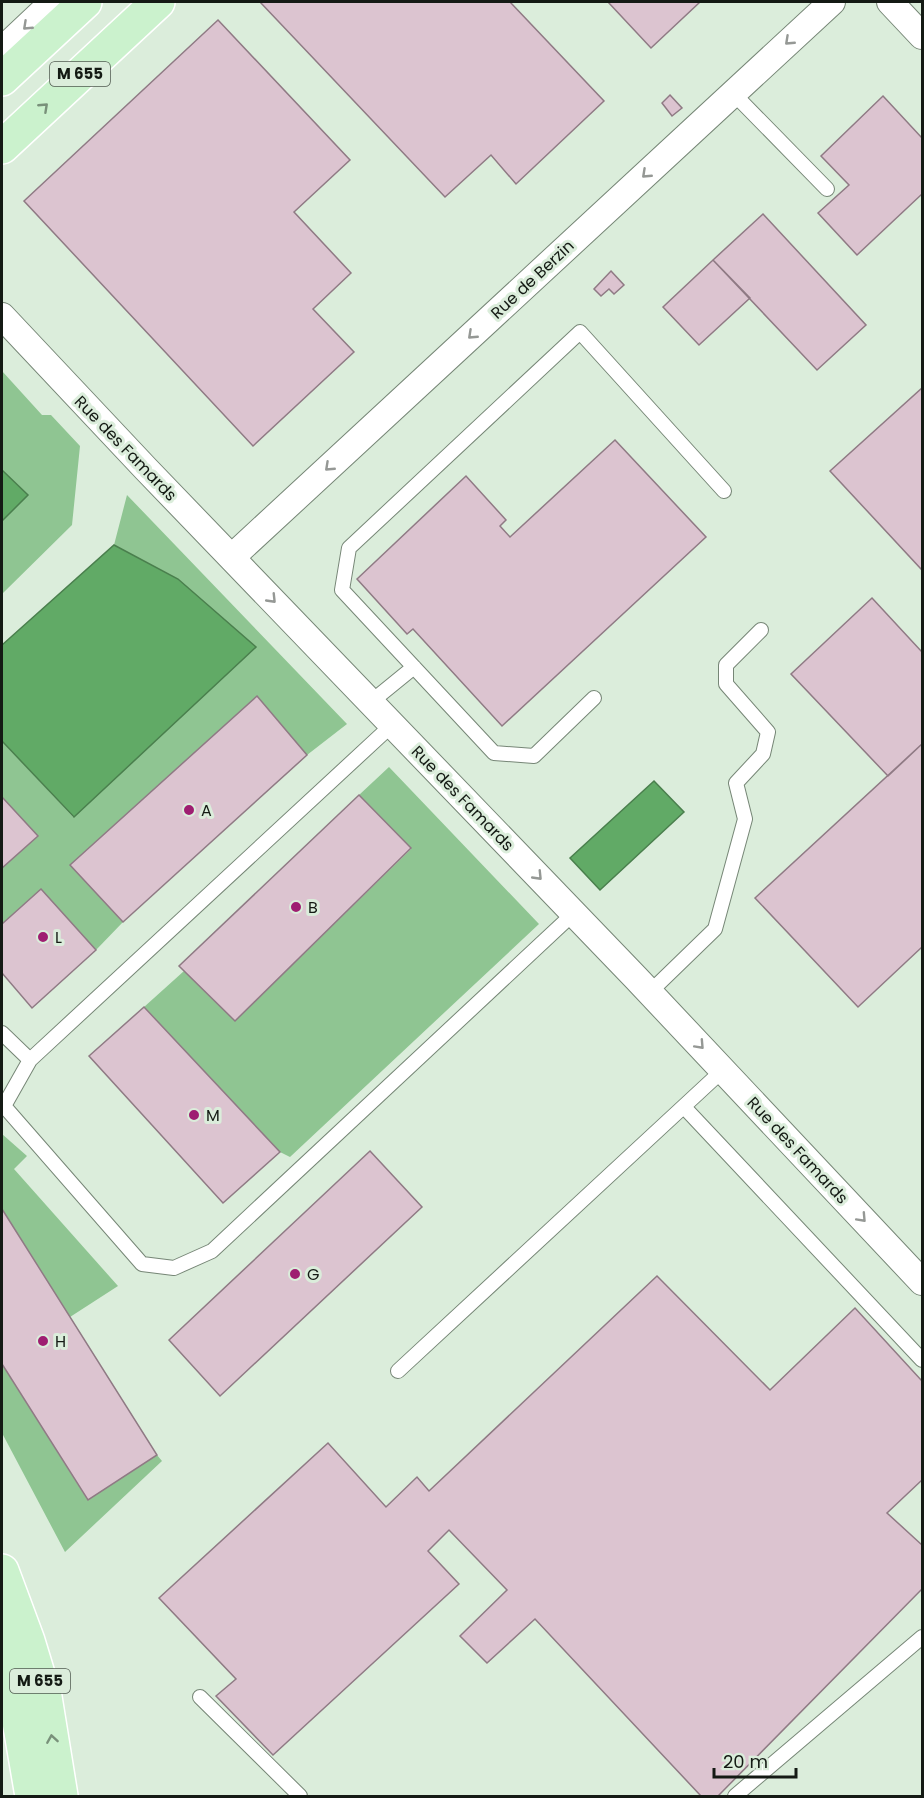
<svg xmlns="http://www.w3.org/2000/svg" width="924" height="1798" viewBox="0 0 924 1798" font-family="Poppins,sans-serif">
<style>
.green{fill:#8fc592}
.water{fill:#61aa66;stroke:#4a7f4d;stroke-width:1.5}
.building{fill:#dcc4d0;stroke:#8f7a84;stroke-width:1.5}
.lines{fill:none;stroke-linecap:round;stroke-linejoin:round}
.service-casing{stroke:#768676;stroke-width:16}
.minor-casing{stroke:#768676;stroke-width:28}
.primary-casing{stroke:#fff;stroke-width:36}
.service{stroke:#fff;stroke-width:14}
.minor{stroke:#fff;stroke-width:26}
.primary{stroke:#cbf2cd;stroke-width:33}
.oneway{stroke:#959895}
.oneway2{stroke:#79917a}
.poi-dot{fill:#9e1e71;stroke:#dbeddb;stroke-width:2}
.labels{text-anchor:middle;stroke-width:6;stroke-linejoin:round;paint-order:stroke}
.shield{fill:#dbeddb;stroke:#505950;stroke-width:1.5}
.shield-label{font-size:15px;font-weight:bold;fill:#141a14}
.street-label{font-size:16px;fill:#141a14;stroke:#dbeddb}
.poi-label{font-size:16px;fill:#141a14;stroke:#dbeddb;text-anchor:start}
</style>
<rect width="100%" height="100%" fill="#dbeddb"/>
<path class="green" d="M2 371 42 415H51L80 446 72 525 2 594V521L28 495 2 470Z
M127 495 347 724 307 755 257 696 70 865 123 922 96 950 41 890 2 924V868L37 836 2 797V741L73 817 256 647 178 579 114 545Z
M389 767 539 924 290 1157 280 1152 144 1007 184 971 235 1021 411 849 359 795Z
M2 1134 27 1156 14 1169 118 1286 70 1317 2 1209Z
M2 1364 87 1499 157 1455 162 1461 65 1552 2 1433Z"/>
<path class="water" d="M2 470 28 495 2 521Z
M114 545 178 579 256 647 74 817 2 741V645Z
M654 781 684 812 600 890 570 858Z"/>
<path class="building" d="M260 2H510L604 101 516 184 491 155 445 197Z
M608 2H700L651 48Z
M218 20 350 160 294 212 351 273 313 309 354 352 253 446 24 201Z
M670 95 682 108 672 116 662 103Z
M883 96 922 138V194L857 255 818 213 849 185 821 156Z
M763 214 866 325 817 370 713 260Z
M713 260 750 298 699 345 663 307Z
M611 271 624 285 614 294 609 289 601 296 594 289Z
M922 388V570L830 471Z
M615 440 706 537 502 726 413 629 407 634 357 579 466 476 506 520 500 526 510 537Z
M872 598 922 652V744L888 776 791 674Z
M257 696 307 755 123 922 70 865Z
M922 744V947L858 1007 755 898Z
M359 795 411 848 235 1021 179 966Z
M2 797 38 836 2 868Z
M41 889 96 950 32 1008 2 973V924Z
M144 1007 280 1152 223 1203 89 1056Z
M370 1151 422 1207 220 1396 169 1340Z
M2 1209 157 1455 88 1500 2 1364Z
M657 1276 770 1390 855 1308 922 1381V1480L887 1513 922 1545V1589L718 1796H701L535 1619 487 1663 460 1636 507 1590 449 1530 428 1551 459 1584 273 1755 216 1696 236 1679 159 1598 328 1443 386 1507 417 1477 429 1491Z"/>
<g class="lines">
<g class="service-casing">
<path id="service" d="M733 93 827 189
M594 698 534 756 494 753 342 590 349 548 580 332 724 491
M371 702 414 667
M650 992 715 929 745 819 736 783 763 754 768 732 726 684V665L761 630
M2 1033 30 1060 393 724
M30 1060 4 1106 142 1264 174 1268 212 1251 574 913
M684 1107 922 1360
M398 1371 723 1070
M200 1697 300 1796
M735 1796 922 1637"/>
</g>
<g class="minor-casing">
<path id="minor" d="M890 2 922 36
M2 50 53 2
M2 316 146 469 636 978 922 1282
M232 557 832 2"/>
</g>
<g class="primary-casing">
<path id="primary" d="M2 79 85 2
M2 147 158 2
M2 1571 28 1641 45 1697 61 1796
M2 1637 21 1732 32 1796"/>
</g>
<use href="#service" class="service"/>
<use href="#minor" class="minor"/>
<use href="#primary" class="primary"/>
</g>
<defs><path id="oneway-chevron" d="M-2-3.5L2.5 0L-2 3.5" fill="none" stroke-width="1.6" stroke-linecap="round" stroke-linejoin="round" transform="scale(1.5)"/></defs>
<g class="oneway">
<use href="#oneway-chevron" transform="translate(27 26) rotate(137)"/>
<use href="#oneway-chevron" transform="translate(789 41) rotate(137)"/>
<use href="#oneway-chevron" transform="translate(646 174) rotate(137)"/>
<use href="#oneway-chevron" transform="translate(472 335) rotate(137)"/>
<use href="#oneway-chevron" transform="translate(329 467) rotate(137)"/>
<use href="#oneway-chevron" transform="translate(272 599) rotate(46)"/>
<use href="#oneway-chevron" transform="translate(538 876) rotate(46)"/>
<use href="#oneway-chevron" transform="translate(700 1045) rotate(47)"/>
<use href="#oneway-chevron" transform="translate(862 1218) rotate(47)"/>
</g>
<g class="oneway2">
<use href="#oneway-chevron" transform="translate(44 107) rotate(-43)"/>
<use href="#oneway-chevron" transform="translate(52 1739) rotate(-99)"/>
</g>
<g class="poi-dot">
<circle cx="189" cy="810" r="6"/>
<circle cx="296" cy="907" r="6"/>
<circle cx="43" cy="937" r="6"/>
<circle cx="194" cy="1115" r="6"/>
<circle cx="295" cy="1274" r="6"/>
<circle cx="43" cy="1341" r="6"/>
</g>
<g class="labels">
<g class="shield">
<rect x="50" y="62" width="60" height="24" rx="4.5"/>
<rect x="10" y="1669" width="60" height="24" rx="4.5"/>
</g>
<g class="shield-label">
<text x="80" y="79">M 655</text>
<text x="40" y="1686">M 655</text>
</g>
<g class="street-label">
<text transform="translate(532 279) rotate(-43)" y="6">Rue de Berzin</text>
<text transform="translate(126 448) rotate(46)" y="6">Rue des Famards</text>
<text transform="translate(463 798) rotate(46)" y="6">Rue des Famards</text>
<text transform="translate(798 1150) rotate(47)" y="6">Rue des Famards</text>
</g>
<g class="poi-label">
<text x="201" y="816">A</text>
<text x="308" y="913">B</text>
<text x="55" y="943">L</text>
<text x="206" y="1121">M</text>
<text x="307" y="1280">G</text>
<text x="55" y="1347">H</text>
</g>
</g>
<rect width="924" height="1798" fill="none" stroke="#141a14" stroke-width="6"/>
<path d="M714 1768v9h82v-9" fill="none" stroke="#141a14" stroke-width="3"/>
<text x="723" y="1768" font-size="18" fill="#141a14" stroke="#dbeddb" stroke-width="4.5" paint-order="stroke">20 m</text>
</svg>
